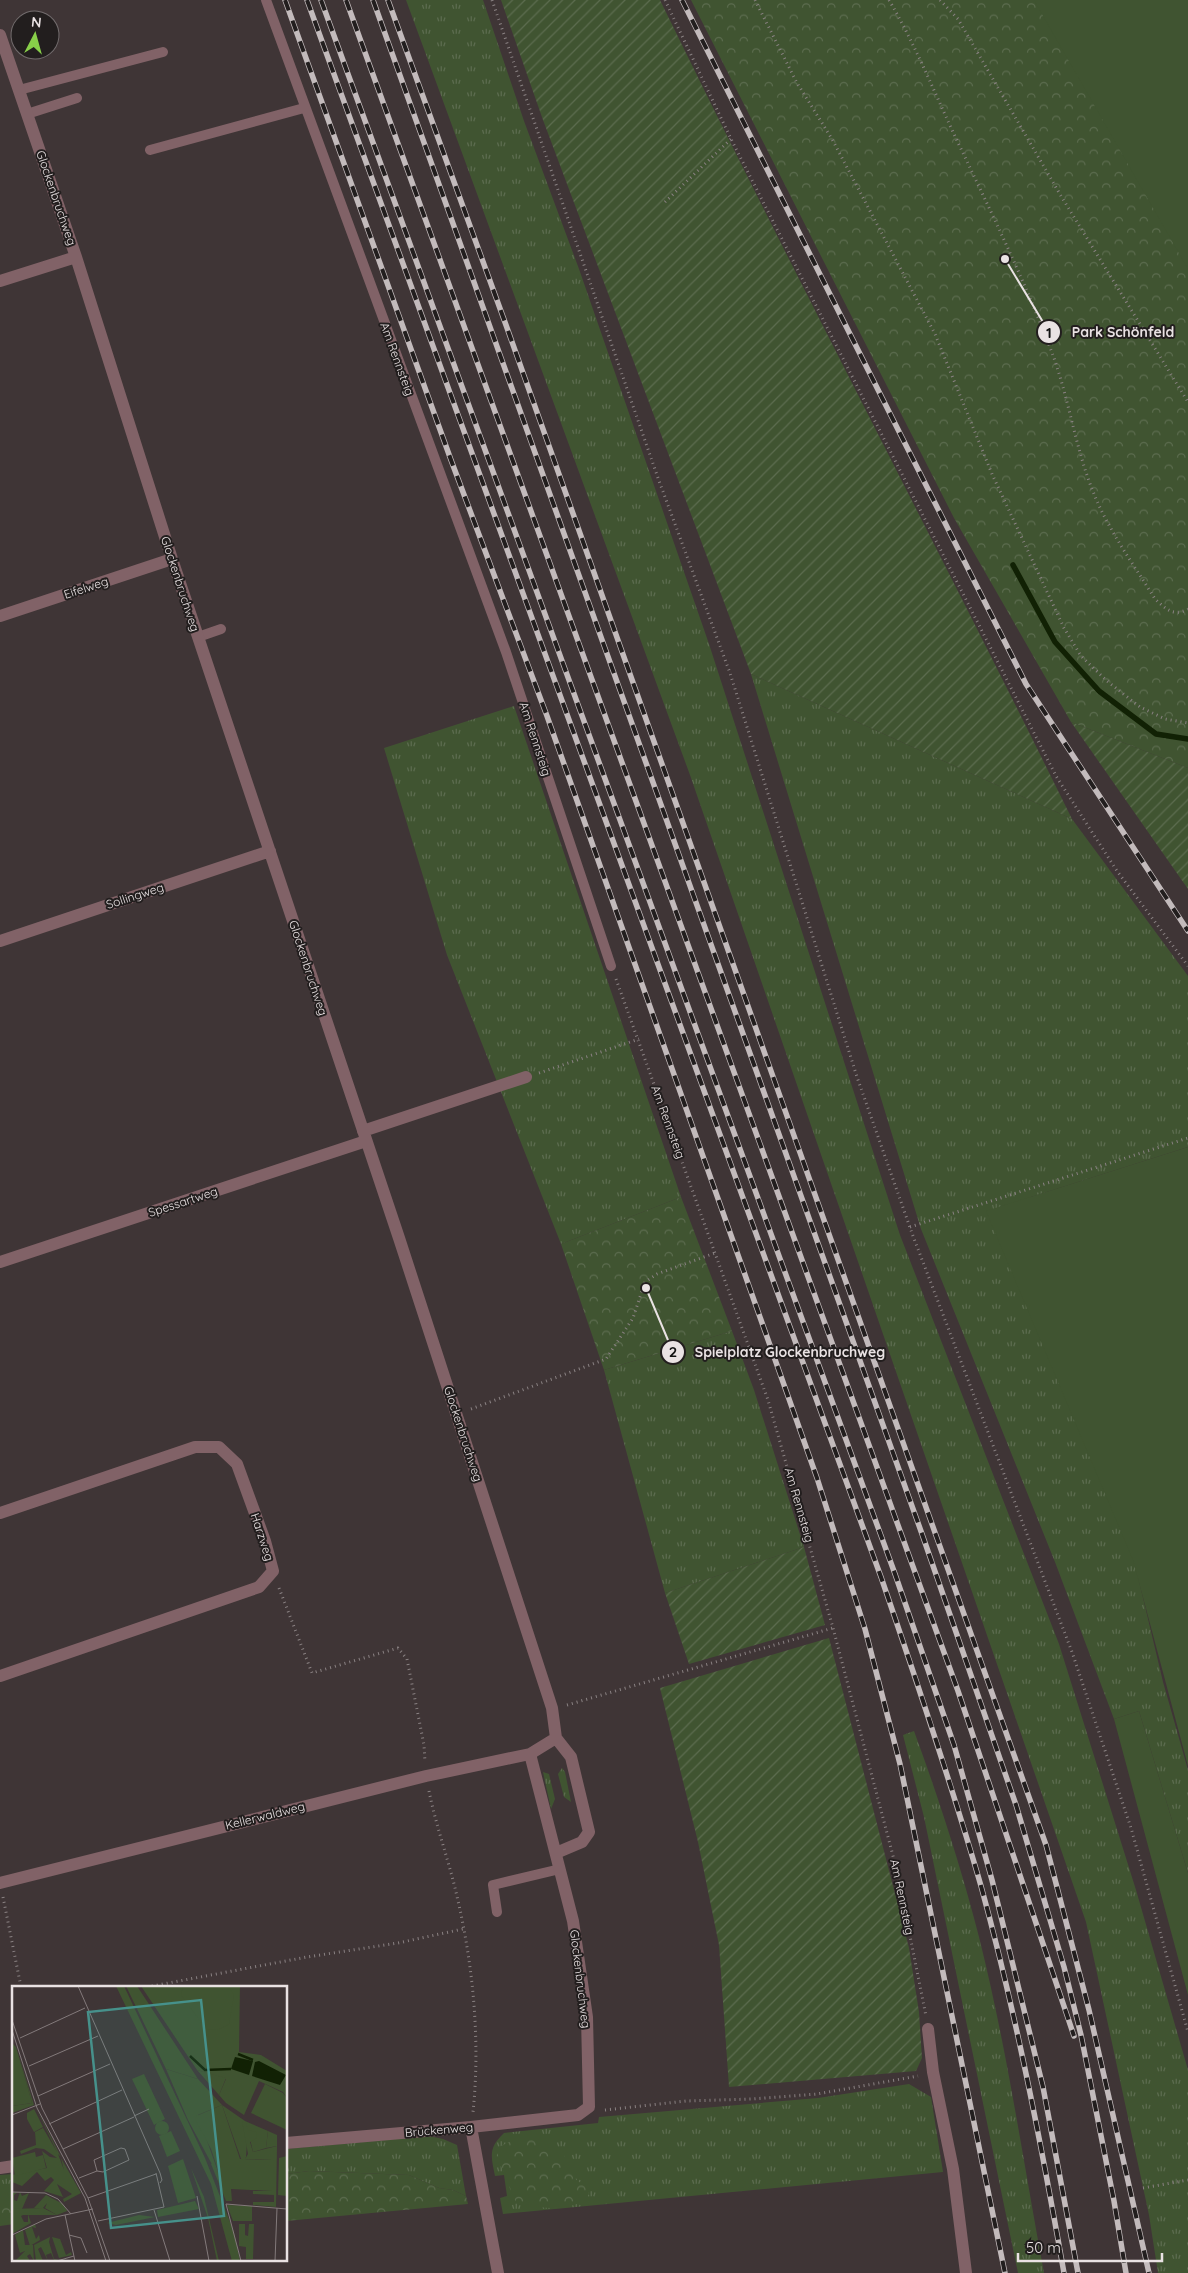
<svg xmlns="http://www.w3.org/2000/svg" width="1188" height="2273" viewBox="0 0 1188 2273" font-family="Quicksand,sans-serif">
<style>
.grass{fill:url(#grass-tufts)}
.forest{fill:url(#forest-crowns)}
.garden{fill:url(#garden-furrows)}
.pitch{fill:#405431}
.lines{fill:none;stroke-linecap:round;stroke-linejoin:round}
.stream{stroke:#112104;stroke-width:5.5}
.path{stroke:#8a8283;stroke-width:3;stroke-dasharray:1 4;stroke-linecap:butt}
.service{stroke:#816267;stroke-width:10}
.minor{stroke:#816267;stroke-width:12}
.rail-casing{stroke:#c3bbbc;stroke-width:5.5}
.rail{stroke:#221e1e;stroke-width:4;stroke-dasharray:11;stroke-linecap:butt}
.labels{text-anchor:middle;stroke-width:4;stroke-linejoin:round;paint-order:stroke}
.street-label{font-size:12px;fill:#e9e2e3;stroke:#221e1e}
.inset-river{fill:none;stroke:#112104;stroke-width:2.5}
.inset-road{fill:none;stroke:#837a7b;stroke-width:1}
.view{fill:#46918b;fill-opacity:0.15;stroke:#46918b;stroke-width:2.5}
.inset-edge{fill:none;stroke:#e9e2e3;stroke-width:2.5}
.leader{fill:none;stroke:#e9e2e3;stroke-width:2}
.callout-dot{fill:#e9e2e3;stroke:#221e1e;stroke-width:2}
.mark-label{font-size:15px;text-anchor:middle;font-weight:bold;fill:#111}
.callout-label{font-size:14px;text-anchor:middle;font-weight:bold;fill:#e9e2e3;stroke:#221e1e;stroke-width:4;stroke-linejoin:round;paint-order:stroke}
</style>
<defs>
<pattern id="grass-tufts" width="24" height="20" patternUnits="userSpaceOnUse" patternTransform="scale(1.25)"><rect width="24" height="20" fill="#405431"/><path d="M3 7l-1-3M5 7V3M7 7l1-3M15 17l-1-3M17 17v-4M19 17l1-3" fill="none" stroke="#5c6c4f"/></pattern>
<pattern id="forest-crowns" width="20" height="18" patternUnits="userSpaceOnUse" patternTransform="scale(1.25)"><rect width="20" height="18" fill="#405431"/><path d="M2 6a3 3 0 1 1 6 0M12 15a3 3 0 1 1 6 0" fill="none" stroke="#5c6c4f"/></pattern>
<pattern id="garden-furrows" width="10" height="10" patternUnits="userSpaceOnUse" patternTransform="scale(1.25)"><rect width="10" height="10" fill="#405431"/><path d="M-1 1l2-2M0 10L10 0M9 11l2-2" fill="none" stroke="#5c6c4f"/></pattern>
</defs>
<rect width="100%" height="100%" fill="#3f3536"/>
<path class="grass" d="M406 0H483L524 121 579 269 709 644 900 1235 1059 1644 1136 1890 1188 2070V2273H1158L1149 2215 1086 1922 690 775Z
M751 674 1072 819 1188 976V1147L1031 1197 1134 1560 1163 1682 1188 1770V1873L1139 1711 1114 1719 1055 1562 921 1229Z
M514 706 681 1197 561 1244 447 955 384 748Z
M732 1331 754 1390 804 1547 665 1593 604 1370Z
M914 1731C939 1799 961 1867 979 1937 1007 2048 1023 2161 1044 2273H1018L924 1817 903 1735Z
M562 1768 565 1772 571 1802 564 1797 558 1774Z
M543 1772 549 1774 555 1799 551 1809Z
M909 2084 931 2097 943 2172 503 2214 500 2198 507 2196 504 2175 495 2176C491 2156 488 2148 504 2133L598 2123 599 2117 818 2098Z
M429 2136 443 2139 457 2145 466 2196 453 2190 439 2188 409 2175 309 2171 286 2174V2149Z
M14 2174V2195H0V2175Z"/>
<path class="forest" d="M691 0H1188V768L1071 722 954 518Z
M681 1197 732 1331 604 1370 561 1244Z
M528 2139 545 2143 563 2153 574 2178 586 2187 589 2194C579 2213 537 2208 518 2205 508 2190 507 2173 496 2158L499 2147 509 2142Z
M309 2171 409 2175 439 2188 453 2190 466 2196 468 2204 286 2221V2174Z
M0 2195H14V2224L0 2226Z"/>
<path class="garden" d="M501 0H660C794 275 937 545 1072 819L751 674 543 120Z
M1071 722 1188 768V889Z
M804 1547 825 1625 689 1664 665 1593Z
M829 1638 909 1948 919 2012 922 2058 916 2071 729 2087 719 1945 698 1842 660 1688Z"/>
<path class="pitch" d="M1034 0H1188V269Z
M1188 1147V1766L1133 1560 986 1211Z
M1139 1711 1188 1873V1995L1114 1719Z"/>
<g class="lines">
<path class="stream" d="M1013 565 1055 642 1099 691 1156 734 1188 739"/>
<path class="path" d="M492 0 658 478 730 673 857 1077 913 1236 1072 1652 1131 1828 1188 2032
M665 0 731 139 1056 776 1117 871 1188 966
M755 0 797 83 832 139 935 334 992 474 1064 628 1081 656 1107 681 1140 707 1165 719 1188 723
M889 0C918 49 938 102 963 153 994 218 1025 282 1051 350 1069 397 1075 448 1094 494 1109 531 1134 565 1155 599 1166 609 1173 617 1188 609
M940 0 958 19 1061 196 1188 402
M665 202 731 139
M616 979 768 1400 833 1628 897 1871 926 2016
M539 1073 639 1039
M910 1227 1188 1138
M471 1409 606 1359 633 1318 645 1282 657 1274 715 1253
M279 1588 312 1673 398 1648 407 1659 424 1745 425 1762
M567 1705 833 1628
M429 1791C435 1821 445 1850 453 1880 472 1954 481 2035 473 2112
M3 1897 21 1987
M147 1987 307 1957 398 1943 463 1929
M605 2110 686 2101 752 2099 817 2094 918 2076
M1143 2188 1188 2180"/>
<path class="service" d="M266 0 506 652 611 966
M19 90 163 52
M27 114 77 98
M150 150 304 108
M198 637 221 629
M497 1912 493 1885 560 1869"/>
<path class="minor" d="M0 35 76 257 172 559 399 1238 552 1708 556 1738 571 1757 589 1832 582 1842 556 1853
M0 281 76 257
M0 616 172 559
M0 941 270 851
M363 1131 526 1077
M0 1262 366 1141
M0 1513 195 1447H219L237 1464 265 1541 273 1571 259 1587 0 1676
M0 1883 426 1776 530 1754 556 1738
M928 2029 933 2072 953 2169 966 2273
M471 2127 498 2273
M286 2143 471 2127 578 2115 589 2107 587 2017 573 1921 530 1754
M0 2168 14 2166"/>
<g class="rail-casing">
<path id="rail" d="M285 0 451 460 547 716 817 1478 865 1629 900 1764 1005 2273
M307 0 881 1577C916 1679 951 1782 981 1886 1016 2013 1041 2143 1064 2273
M321 0 895 1574 954 1745 992 1880 1043 2087 1078 2273
M346 0 958 1691 1074 2036
M373 0 922 1534 1016 1805 1064 1967 1081 2035 1114 2201 1126 2273
M388 0 506 325 1046 1845 1089 2010 1149 2273
M682 0 1026 684 1188 931"/>
</g>
<use href="#rail" class="rail"/>
</g>
<g class="labels">
<g class="street-label">
<text transform="translate(56 198) rotate(71)" y="4">Glockenbruchweg</text>
<text transform="translate(397 359) rotate(70)" y="4">Am Rennsteig</text>
<text transform="translate(180 584) rotate(72)" y="4">Glockenbruchweg</text>
<text transform="translate(86 588) rotate(-18)" y="4">Eifelweg</text>
<text transform="translate(535 739) rotate(72)" y="4">Am Rennsteig</text>
<text transform="translate(135 896) rotate(-18)" y="4">Sollingweg</text>
<text transform="translate(308 968) rotate(72)" y="4">Glockenbruchweg</text>
<text transform="translate(668 1122) rotate(70)" y="4">Am Rennsteig</text>
<text transform="translate(183 1202) rotate(-18)" y="4">Spessartweg</text>
<text transform="translate(463 1434) rotate(72)" y="4">Glockenbruchweg</text>
<text transform="translate(799 1505) rotate(74)" y="4">Am Rennsteig</text>
<text transform="translate(262 1537) rotate(72)" y="4">Harzweg</text>
<text transform="translate(265 1816) rotate(-14)" y="4">Kellerwaldweg</text>
<text transform="translate(902 1897) rotate(78)" y="4">Am Rennsteig</text>
<text transform="translate(580 1979) rotate(83)" y="4">Glockenbruchweg</text>
<text transform="translate(439 2130) rotate(-5)" y="4">Brückenweg</text>
</g>
</g>
<g transform="translate(12 1986)">
<rect width="275" height="275" fill="#3f3536"/>
<path d="M104 0H112L193 172 222 246 228 275H220L199 198ZM4 61 22 119 0 127V120L20 117ZM154 83 186 93 210 119 233 135 256 145 254 162 241 166 236 144 233 184 210 119 186 129 210 197 176 134ZM132 88 153 133 142 139 120 93ZM24 122 49 171 46 168 52 184 49 172 69 207 52 216 51 213 60 208 45 198 51 211 32 205 42 194 39 191 33 195 25 186 10 200 0 196V189L35 182 30 165 38 171 45 172 32 163 24 162 9 168 8 165 24 159 23 146 31 142 45 166ZM22 123 31 141 22 146 15 133V127L13 128ZM159 145 168 165 155 171 147 150ZM179 182 192 211 207 275H205L196 232ZM6 206 2 209V214L5 215 8 206 10 210 17 207 10 223H0V207ZM34 209 51 218 55 225 45 229 33 222 35 217 31 222H22ZM183 215 187 223 146 231 145 224ZM215 219 240 220V235H221ZM13 228 9 230 12 236H16V228L19 237 0 248V229ZM23 238 24 242 20 241 24 253 27 249 28 254 18 260 13 244ZM11 244 13 259H21L22 275 18 268 15 270 18 275H3L13 265 8 267 3 249ZM38 251 37 256 42 273H46L42 274 39 267 34 269 36 275 29 261 26 263 31 275H24L22 259ZM40 251 48 253 54 269 59 266 60 269 47 272Z" fill="#405431"/>
<path d="M129 0H228L227 66 249 69 275 85V112L271 106 247 95 232 129 214 117 207 109 214 93 185 84ZM143 142a7 7 0 1 1 14 0a7 7 0 1 1-14 0ZM230 135 234 137 236 144 244 146 245 152 238 156 241 166 265 160 264 221 241 219V216H262V209L241 208V205H260V174L233 173 236 168ZM31 222 45 229H0V223ZM127 229 143 231 104 239 95 237Z" fill="#405431"/>
<path d="M256 145 265 149V160L254 162Z" fill="#405431"/>
<path d="M114 0H125L186 93 154 83ZM0 57 4 61 20 117 0 120ZM185 84 214 92 207 109ZM253 98 271 107 275 112V144L239 127ZM275 170V210L266 209 267 172ZM171 173 184 212 166 217 156 180Z" fill="#405431"/>
<path d="M171 0H216L222 9 217 38 206 44 194 43 169 9ZM210 119 228 173 260 174V205L219 203 220 215H214L199 178 202 177 210 196 199 163 182 131ZM23 166 24 171 31 169 34 182 3 190 0 172ZM227 238H233V249L236 250 237 238H242L241 273H234V261L227 260Z" fill="#405431"/>
<path d="M223 71 241 75 237 89 219 83ZM247 75 274 89 268 99 240 90 243 76Z" fill="#112104"/>
<path class="inset-river" d="M226 68 241 74M178 70 193 84 219 83"/>
<path class="inset-road" d="M66 0 148 187 150 194 148 197M0 34 30 122 76 212 98 275M0 44 25 122 73 212 94 275M8 52 73 22M17 80 86 50M26 110 98 78M0 129 28 118M122 130 137 123M37 138 110 104M51 163 122 131M67 192 85 185 91 186 117 174 113 163 109 162 82 174 85 185M0 206 33 207 46 213 59 228M185 210 197 275M76 212 144 188M142 224 158 275M53 229 63 275M86 235 152 221 144 187M0 249 34 233 81 223M57 249 69 252 75 267M45 275 62 270M229 275 214 218 275 223M263 275 265 222"/>
<path class="view" d="M189 14 212 230 99 242 76 26Z"/>
<rect width="275" height="275" class="inset-edge"/>
</g>
<path class="leader" d="M1005 259L1049 332M646 1288L673 1352"/>
<g class="callout-dot">
<circle cx="1005" cy="259" r="5"/>
<circle cx="646" cy="1288" r="5"/>
<circle cx="1049" cy="332" r="12"/>
<circle cx="673" cy="1352" r="12"/>
</g>
<g class="mark-label">
<text x="1049" y="338">1</text>
<text x="673" y="1357">2</text>
</g>
<g class="callout-label">
<text x="1123" y="337">Park Schönfeld</text>
<text x="790" y="1357">Spielplatz Glockenbruchweg</text>
</g>
<g transform="translate(35 35) rotate(6)"><circle r="24" fill="#221e1e" stroke="#726c6d"/>
<path d="M0-4L9 19L0 12L-9 19Z" fill="#88cf49"/>
<text y="-8" font-size="14" font-weight="bold" text-anchor="middle" fill="#e9e2e3">N</text>
</g>
<path d="M1018 2253v8h144v-8" fill="none" stroke="#e9e2e3" stroke-width="2.5"/>
<text x="1026" y="2253" font-size="15" fill="#e9e2e3" stroke="#221e1e" stroke-width="4" paint-order="stroke">50 m</text>
</svg>
